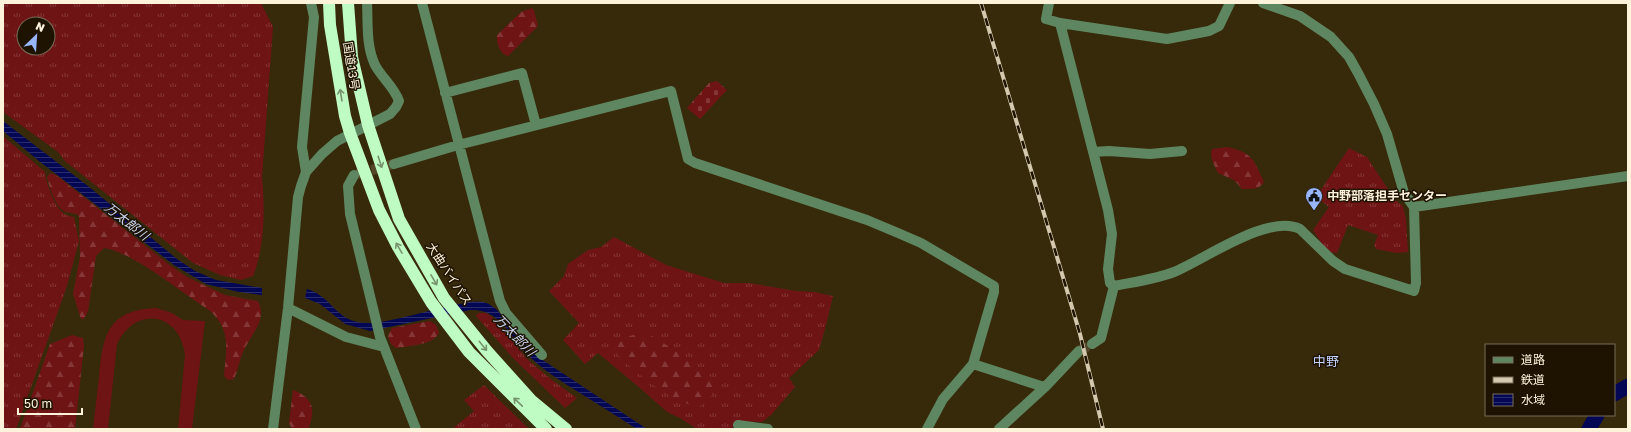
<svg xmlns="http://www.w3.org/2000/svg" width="1631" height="432" viewBox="0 0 1631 432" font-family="'Golos Text','Noto Sans JP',sans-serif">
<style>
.grass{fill:url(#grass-tufts);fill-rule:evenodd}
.forest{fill:url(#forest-firs)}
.cemetery{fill:url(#cemetery-stones)}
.garden{fill:#6f1414}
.water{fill:url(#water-rules)}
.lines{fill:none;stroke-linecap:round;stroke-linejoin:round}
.river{stroke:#040753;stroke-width:15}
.minor-tunnel{stroke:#554829;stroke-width:10;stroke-dasharray:10 5;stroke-linecap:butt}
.minor{stroke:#5e8761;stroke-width:10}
.highway{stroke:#bffcc4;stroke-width:12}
.rail-casing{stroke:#d4c8af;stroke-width:4}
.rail{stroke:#1d1300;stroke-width:2.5;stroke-dasharray:8;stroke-linecap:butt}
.oneway{stroke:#76936c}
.labels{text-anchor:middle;stroke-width:3;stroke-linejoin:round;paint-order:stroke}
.street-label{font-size:12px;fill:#fdf2da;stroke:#1d1300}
.poi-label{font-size:12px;font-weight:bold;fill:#fdf2da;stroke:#1d1300;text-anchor:start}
.water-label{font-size:13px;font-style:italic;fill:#cad6f0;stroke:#1d1300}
.neighbourhood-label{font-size:13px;fill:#c4d5fe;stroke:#1d1300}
</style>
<defs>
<pattern id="grass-tufts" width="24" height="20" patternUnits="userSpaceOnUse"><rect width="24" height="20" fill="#6f1414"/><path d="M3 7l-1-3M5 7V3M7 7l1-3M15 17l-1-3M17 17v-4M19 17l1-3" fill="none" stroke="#843736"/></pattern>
<pattern id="forest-firs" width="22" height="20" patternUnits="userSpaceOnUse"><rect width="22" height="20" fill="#6f1414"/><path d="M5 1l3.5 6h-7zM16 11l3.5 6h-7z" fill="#843736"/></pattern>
<pattern id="cemetery-stones" width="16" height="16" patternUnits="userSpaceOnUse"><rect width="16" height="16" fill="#6f1414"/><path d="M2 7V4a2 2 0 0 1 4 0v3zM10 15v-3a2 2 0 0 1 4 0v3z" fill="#843736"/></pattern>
<pattern id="water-rules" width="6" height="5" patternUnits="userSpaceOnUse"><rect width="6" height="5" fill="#040753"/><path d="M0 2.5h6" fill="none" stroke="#2a2c6b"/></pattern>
</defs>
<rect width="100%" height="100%" fill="#372a0a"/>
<path class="grass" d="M3 3H261L273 27 262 177C265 209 265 246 253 276L241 280 220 275 193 263 65 161 58 152 3 112ZM24 24H48V48H24Z
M3 136 45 172C46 183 55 209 65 214 68 216 71 216 74 217L79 241 67 286 16 429H3Z
M1349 148 1367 157 1395 200 1403 206 1406 220 1408 252 1396 253 1376 249 1374 245 1378 235 1348 225 1337 253 1331 252 1324 247 1313 230 1329 207 1316 197Z
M614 237 666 265 724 283H749L796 291 814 292 833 296 826 325 819 350 789 378 795 387 771 415 762 422 738 421 732 429H697L680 418 667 412 640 388 598 353 585 364 563 340 579 323 549 291 564 276 568 264 588 250 601 247Z
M478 313H486L493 318 527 359 552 380 577 398 565 408 514 359 476 316Z
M484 385 529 429H452L474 411 464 400Z"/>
<path class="forest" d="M532 8 534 10 538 26 508 56C500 54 496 43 497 35L521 12Z
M1227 147C1252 152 1254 160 1264 182 1259 190 1251 189 1242 189L1234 180 1218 173C1215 166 1209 157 1212 149Z
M50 173 56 175 171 266 187 277 225 295 258 301C268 321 250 335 243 352 239 361 238 370 234 379L228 380 224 376C226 349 232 330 209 310 182 293 133 252 104 248L96 256 88 311 84 319H81L73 294 80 257 79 216C75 212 69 214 64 211 55 206 49 186 47 177Z
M430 321 436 325 439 333C433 345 408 346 396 348L391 344 388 336 392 328Z
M643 332 658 339 709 375 716 383 711 396 699 407C671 402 631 370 612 348L620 339Z
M72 335 83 338 84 346 75 429H20L50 344Z
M293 390C312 397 316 408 309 427L310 429H292L289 423Z"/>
<path class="cemetery" d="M717 81 727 90 700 119 687 108 709 83Z"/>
<path class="garden" d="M156 308 172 313 183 320 205 321 192 429H178L185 355C180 312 135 305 117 344L108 429H93C95 412 97 394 99 377 103 336 107 310 156 308Z"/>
<path class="water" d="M3 121 88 186 177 259 195 271 216 280 262 288V295L239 292 206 284 174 265 39 161 3 131Z
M307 289C335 298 334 323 369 323 392 322 426 311 450 306 460 304 473 300 483 302 488 303 492 306 496 309L541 359 647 429H637C618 417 599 405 580 393 561 381 541 369 526 353 510 335 498 308 470 310L370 331 345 324 320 304 305 298Z"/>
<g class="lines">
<path class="river" d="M1614 394 1628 386
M1589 429 1597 415"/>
<path class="minor-tunnel" d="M357 174 394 164
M1079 351 1092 344"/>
<path class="minor" d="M422 3 500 301 506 313 542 355
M1049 3 1046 19 1060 23 1167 39 1209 31 1219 26 1230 3
M1060 23 1108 210 1112 234 1108 269 1110 283 1114 286C1134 282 1156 279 1174 272 1204 260 1268 213 1300 229L1333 261 1345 269 1414 291 1416 283 1414 207 1404 193 1387 134 1374 104 1358 73 1349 57 1331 37 1300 16 1263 3
M445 93 522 73 536 125
M1093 152 1109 151 1150 154 1182 151
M394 164 458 145 671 91 688 159 695 163 867 220 898 233 921 243 994 286V292L973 364
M306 172 302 147 314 17 311 3
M354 175 348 186 350 214 380 337 384 347
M1414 207 1628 176
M288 308 346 337 384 347 416 429
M1092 344 1101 338 1114 286
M738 425 768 429
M273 429 288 308 298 197 301 186 306 172 322 154 337 141 390 114 396 107 399 101C394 87 382 78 375 65 366 46 368 23 367 3
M927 429 943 399 973 364 1044 387
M999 429 1046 386 1079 351"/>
<path class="highway" d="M329 3 330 25 345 116 350 133 379 210 398 247 431 302 469 352 546 429
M348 3 352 57 368 125 399 219 444 298 487 351 531 400 566 429"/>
<g class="rail-casing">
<path id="rail" d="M981 3 1080 334 1103 429"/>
</g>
<use href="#rail" class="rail"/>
</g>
<defs><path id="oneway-shaft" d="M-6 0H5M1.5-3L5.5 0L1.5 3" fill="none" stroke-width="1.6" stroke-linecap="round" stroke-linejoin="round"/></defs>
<g class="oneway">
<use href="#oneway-shaft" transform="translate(341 95) rotate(-99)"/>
<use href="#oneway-shaft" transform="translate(380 162) rotate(72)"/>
<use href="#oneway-shaft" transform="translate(399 248) rotate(-120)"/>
<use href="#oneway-shaft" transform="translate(434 280) rotate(60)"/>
<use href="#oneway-shaft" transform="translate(483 346) rotate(51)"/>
<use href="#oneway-shaft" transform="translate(518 402) rotate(-136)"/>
</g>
<defs>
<g id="civic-pin" transform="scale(0.9)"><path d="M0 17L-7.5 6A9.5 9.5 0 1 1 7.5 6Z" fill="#98b6fd" stroke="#1d1300"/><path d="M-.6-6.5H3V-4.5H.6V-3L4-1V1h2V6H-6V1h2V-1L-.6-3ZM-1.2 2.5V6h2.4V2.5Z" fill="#111"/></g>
</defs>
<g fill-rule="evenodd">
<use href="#civic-pin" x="1314" y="196"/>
</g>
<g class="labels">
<g class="street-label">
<text transform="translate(351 66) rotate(81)" y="4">国道13号</text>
<text transform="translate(449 274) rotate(57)" y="4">大曲バイパス</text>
</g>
<g class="poi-label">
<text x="1327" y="200">中野部落担手センター</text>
</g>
<g class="water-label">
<text transform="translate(127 221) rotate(38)" y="5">万太郎川</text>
<text transform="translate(515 335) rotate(46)" y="5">万太郎川</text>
</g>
<g class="neighbourhood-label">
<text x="1326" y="366">中野</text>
</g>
</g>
<rect width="1631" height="432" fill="none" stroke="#fdf2da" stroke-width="8"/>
<rect x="1485" y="344" width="130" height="72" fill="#1d1300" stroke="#776c57"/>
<rect x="1493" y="357" width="20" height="6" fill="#5e8761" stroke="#776c57"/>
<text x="1521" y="364" font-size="12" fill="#fdf2da">道路</text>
<rect x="1493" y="377" width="20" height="6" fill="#d4c8af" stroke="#776c57"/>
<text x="1521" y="384" font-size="12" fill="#fdf2da">鉄道</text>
<rect x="1493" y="394" width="20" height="12" fill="url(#water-rules)" stroke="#776c57"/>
<text x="1521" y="404" font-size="12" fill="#fdf2da">水域</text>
<g transform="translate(36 36) rotate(25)"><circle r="19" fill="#1d1300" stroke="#776c57"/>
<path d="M0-3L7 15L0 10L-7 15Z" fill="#98b6fd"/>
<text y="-6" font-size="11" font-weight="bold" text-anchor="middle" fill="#fdf2da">N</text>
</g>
<path d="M18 408v6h64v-6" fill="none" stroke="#fdf2da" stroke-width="2"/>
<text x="24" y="408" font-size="12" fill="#fdf2da" stroke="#1d1300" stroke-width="3" paint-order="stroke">50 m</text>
</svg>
